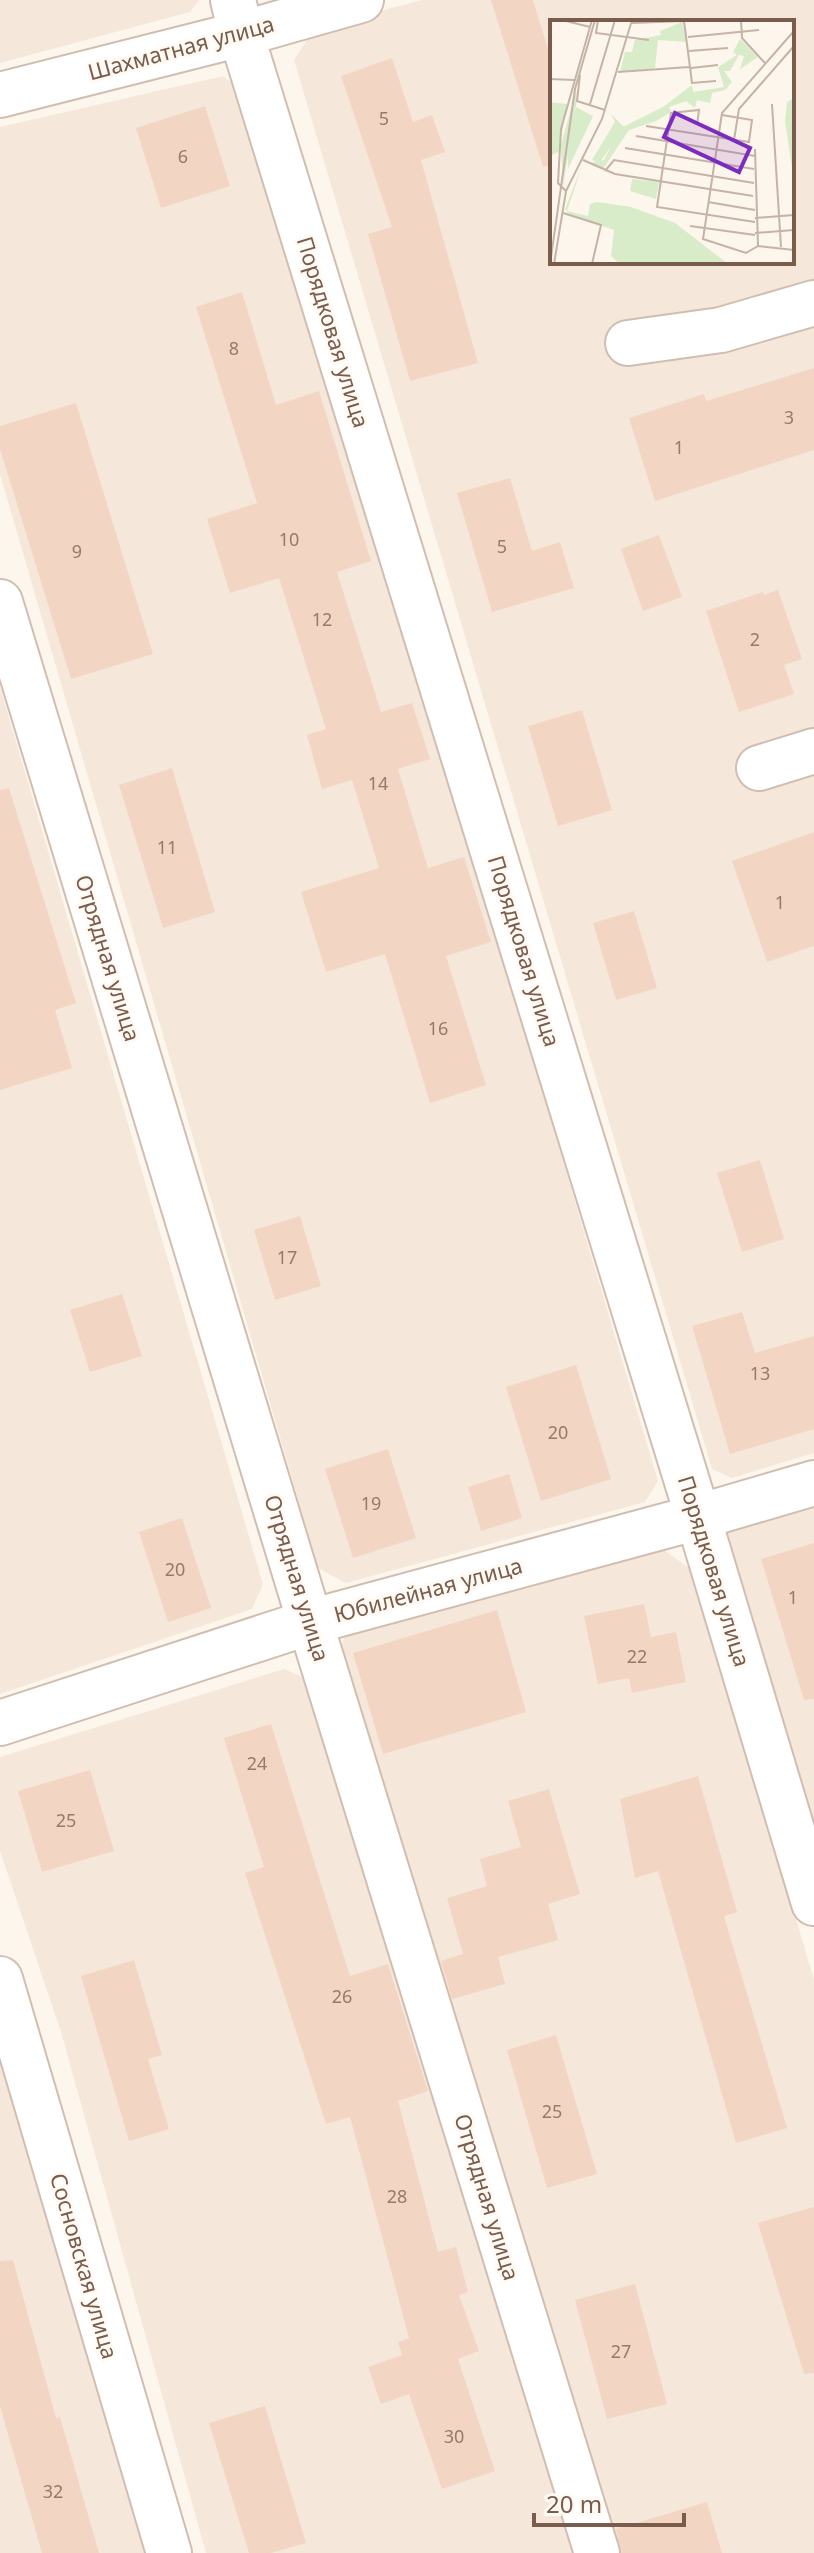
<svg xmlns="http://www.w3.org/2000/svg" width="814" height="2553" viewBox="0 0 814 2553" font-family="'Noto Sans',sans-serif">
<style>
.residential{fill:#f5e8da;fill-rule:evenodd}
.building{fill:#f3d5c3}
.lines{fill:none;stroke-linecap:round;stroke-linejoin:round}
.street-casing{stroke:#d1beb0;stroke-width:48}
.street{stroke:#fff;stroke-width:44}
.labels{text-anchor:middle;stroke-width:6;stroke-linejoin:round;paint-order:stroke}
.number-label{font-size:18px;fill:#987a6a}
.street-label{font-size:22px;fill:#7a5c4d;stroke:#fffaf3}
.inset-road{fill:none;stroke:#c5b3a7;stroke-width:2}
.view{fill:#7b2cbf;fill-opacity:0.15;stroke:#7b2cbf;stroke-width:4}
.inset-edge{fill:none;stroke:#7a5c4d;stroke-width:4}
</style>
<rect width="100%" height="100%" fill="#fdf6ec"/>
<path class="residential" d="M0 0H199L190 12 0 63Z
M422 0H814V1453L732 1478 712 1469 294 60 315 28ZM552 22H792V262H552Z
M223 76 246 93 658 1481 645 1502 346 1583 318 1568 0 474V127Z
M0 687 263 1584 252 1609 0 1694Z
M814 1494V1837L721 1544 736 1516Z
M657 1545 693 1571 814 1980V2553H611L340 1651 349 1623Z
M284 1669 314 1682 574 2553H206L61 2032 0 1851V1757Z
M0 2050 146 2553H0Z"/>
<path class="building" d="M491 0H533L552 62V165L543 167Z
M392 58 413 122 432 115 445 152 421 160 478 363 410 381 368 234 392 227 341 76Z
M205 106 230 186 161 208 136 128Z
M242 292 276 405 319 391 371 561 337 572 381 712 412 703 430 759 398 769 428 868 464 857 491 942 446 956 486 1085 430 1103 385 954 326 972 301 892 379 868 352 780 322 789 307 735 326 729 279 578 230 593 207 519 257 503 196 307Z
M814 368V450L655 501 629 418 704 394 706 401Z
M76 403 153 654 71 679 0 449V426Z
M510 478 532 551 560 542 574 588 492 612 457 493Z
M659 535 682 597 643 611 621 549Z
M778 590 802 659 784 665 794 694 739 712 706 611 763 592 764 595Z
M582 710 612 810 558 826 528 726Z
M172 768 215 912 163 928 119 785Z
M9 788 76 1003 55 1010 72 1068 0 1090V790Z
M814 832V946L767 962 732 861Z
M634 911 657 988 616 1000 593 923Z
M760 1160 784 1239 742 1252 717 1173Z
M300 1216 321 1286 275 1300 254 1230Z
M122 1294 142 1356 90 1372 70 1310Z
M742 1312 755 1353 814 1336V1429L730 1454 692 1326Z
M576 1365 611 1479 541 1501 506 1387Z
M388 1449 416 1538 353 1558 325 1469Z
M509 1474 522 1518 481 1531 468 1487Z
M182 1518 211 1608 168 1622 139 1532Z
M814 1543V1699L804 1700 761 1559Z
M644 1604 651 1637 676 1632 686 1682 632 1693 629 1678 598 1684 584 1616Z
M497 1610 526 1712 383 1754 353 1653Z
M271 1724 350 1976 388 1964 428 2091 398 2101 438 2252 456 2247 468 2292 459 2295 479 2351 458 2359 495 2471 442 2489 409 2394 381 2404 368 2367 402 2355 398 2342 409 2338 350 2117 326 2124 245 1873 264 1867 224 1738Z
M90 1770 114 1851 42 1872 18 1791Z
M698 1776 737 1912 724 1916 787 2128 736 2143 658 1871 635 1878 620 1799Z
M549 1789 580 1894 548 1904 558 1940 498 1957 505 1984 452 1999 441 1961 463 1954 447 1898 487 1886 480 1859 521 1847 508 1801Z
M134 1960 162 2055 148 2059 169 2129 129 2141 81 1976Z
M556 2035 597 2174 547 2188 507 2050Z
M814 2207V2373L804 2374 758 2223Z
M13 2260 56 2418 60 2417 99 2553H42L0 2406V2261Z
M635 2284 667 2404 607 2419 575 2300Z
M265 2406 306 2543 271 2553H249L209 2423Z
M707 2502 722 2553H621L616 2529Z"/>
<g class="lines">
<g class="street-casing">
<path id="street" d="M233 0 241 34 698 1517 814 1903
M0 95 241 34 361 0
M628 343 721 330 814 303
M0 602 310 1622 597 2553
M759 768 814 751
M0 1723 310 1622 698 1517 814 1483
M0 1979 169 2553"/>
</g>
<use href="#street" class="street"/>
</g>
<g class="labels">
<g class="number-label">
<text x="384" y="125">5</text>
<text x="183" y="163">6</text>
<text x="234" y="355">8</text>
<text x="789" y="424">3</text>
<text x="679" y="454">1</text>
<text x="289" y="546">10</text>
<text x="502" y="553">5</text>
<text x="77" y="558">9</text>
<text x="322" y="626">12</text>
<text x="755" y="646">2</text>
<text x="378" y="790">14</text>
<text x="167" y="854">11</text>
<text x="780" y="909">1</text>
<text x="438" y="1035">16</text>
<text x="287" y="1264">17</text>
<text x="760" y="1380">13</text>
<text x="558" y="1439">20</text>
<text x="371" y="1510">19</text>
<text x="175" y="1576">20</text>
<text x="793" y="1604">1</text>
<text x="637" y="1663">22</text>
<text x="257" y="1770">24</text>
<text x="66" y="1827">25</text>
<text x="342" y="2003">26</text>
<text x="552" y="2118">25</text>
<text x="397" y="2203">28</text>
<text x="621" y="2358">27</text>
<text x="454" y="2443">30</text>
<text x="53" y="2498">32</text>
</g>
<g class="street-label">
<text transform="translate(181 48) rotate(-15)" y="8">Шахматная улица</text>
<text transform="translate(333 332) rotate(73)" y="8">Порядковая улица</text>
<text transform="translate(524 951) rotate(73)" y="8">Порядковая улица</text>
<text transform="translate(108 958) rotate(73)" y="8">Отрядная улица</text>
<text transform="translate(714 1571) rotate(73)" y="8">Порядковая улица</text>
<text transform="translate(297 1578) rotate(73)" y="8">Отрядная улица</text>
<text transform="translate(428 1590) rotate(-15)" y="8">Юбилейная улица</text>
<text transform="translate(487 2197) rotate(73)" y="8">Отрядная улица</text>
<text transform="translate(84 2266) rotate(74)" y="8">Сосновская улица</text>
</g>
</g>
<g transform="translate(550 20)">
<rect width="244" height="244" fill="#fdf6ec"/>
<path d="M0 82 17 84 9 131 1 136ZM26 87 43 96 18 149V124ZM61 94 75 108 49 143 42 140 65 102ZM33 143 17 191 38 196 40 184 47 182 81 187 125 203 178 244H70L61 236 64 210 21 195 17 192 15 189Z" fill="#d8ecc9"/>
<path d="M132 2 137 22 108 20 105 48 70 52 75 32H82L85 20 111 15 110 11ZM190 19 208 37 190 49 194 36 189 35 180 51H174L182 62 175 70 162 73 160 83 147 80 145 88 136 81 119 87 121 92 106 101 79 110 53 149 40 143 54 140 71 108 113 87 142 65 143 72 174 67 168 47 187 35 183 32ZM26 70 27 80 13 167 11 125ZM244 78V160L235 102 237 82ZM82 159 109 162 106 179 80 171Z" fill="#d8ecc9"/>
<path class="inset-road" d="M12 0 40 7M48 0 46 13 99 20M191 0 192 18 215 43M134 1 142 63 166 61M82 3 134 1M244 11 172 93 153 219 196 233 208 226 244 230M138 17 209 10M139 31 178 28M141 48 168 45M68 52 139 47M30 55 27 81 55 90M0 59 24 60M40 84 65 0M222 84 231 227M147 105 149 90 121 93 107 187 205 202M96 106 199 122 202 100 172 95M86 116 205 136M184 120 189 89 244 26M75 128 204 149M205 129 208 226M33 140 65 154 203 176M55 151 64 140 204 163M16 171 8 163 11 109 42 0M158 182 205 190M13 193 51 205 42 244M205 198 244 195M140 206 205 215M205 213 244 210M0 244 25 69 45 0M4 244 16 171 52 99 82 0"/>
<path class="view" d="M125 93 200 128 189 152 114 117Z"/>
<rect width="244" height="244" class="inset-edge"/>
</g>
<path d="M534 2513v12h150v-12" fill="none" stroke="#7a5c4d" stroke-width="4"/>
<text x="546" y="2513" font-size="24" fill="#7a5c4d" stroke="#fffaf3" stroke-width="6" paint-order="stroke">20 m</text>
</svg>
